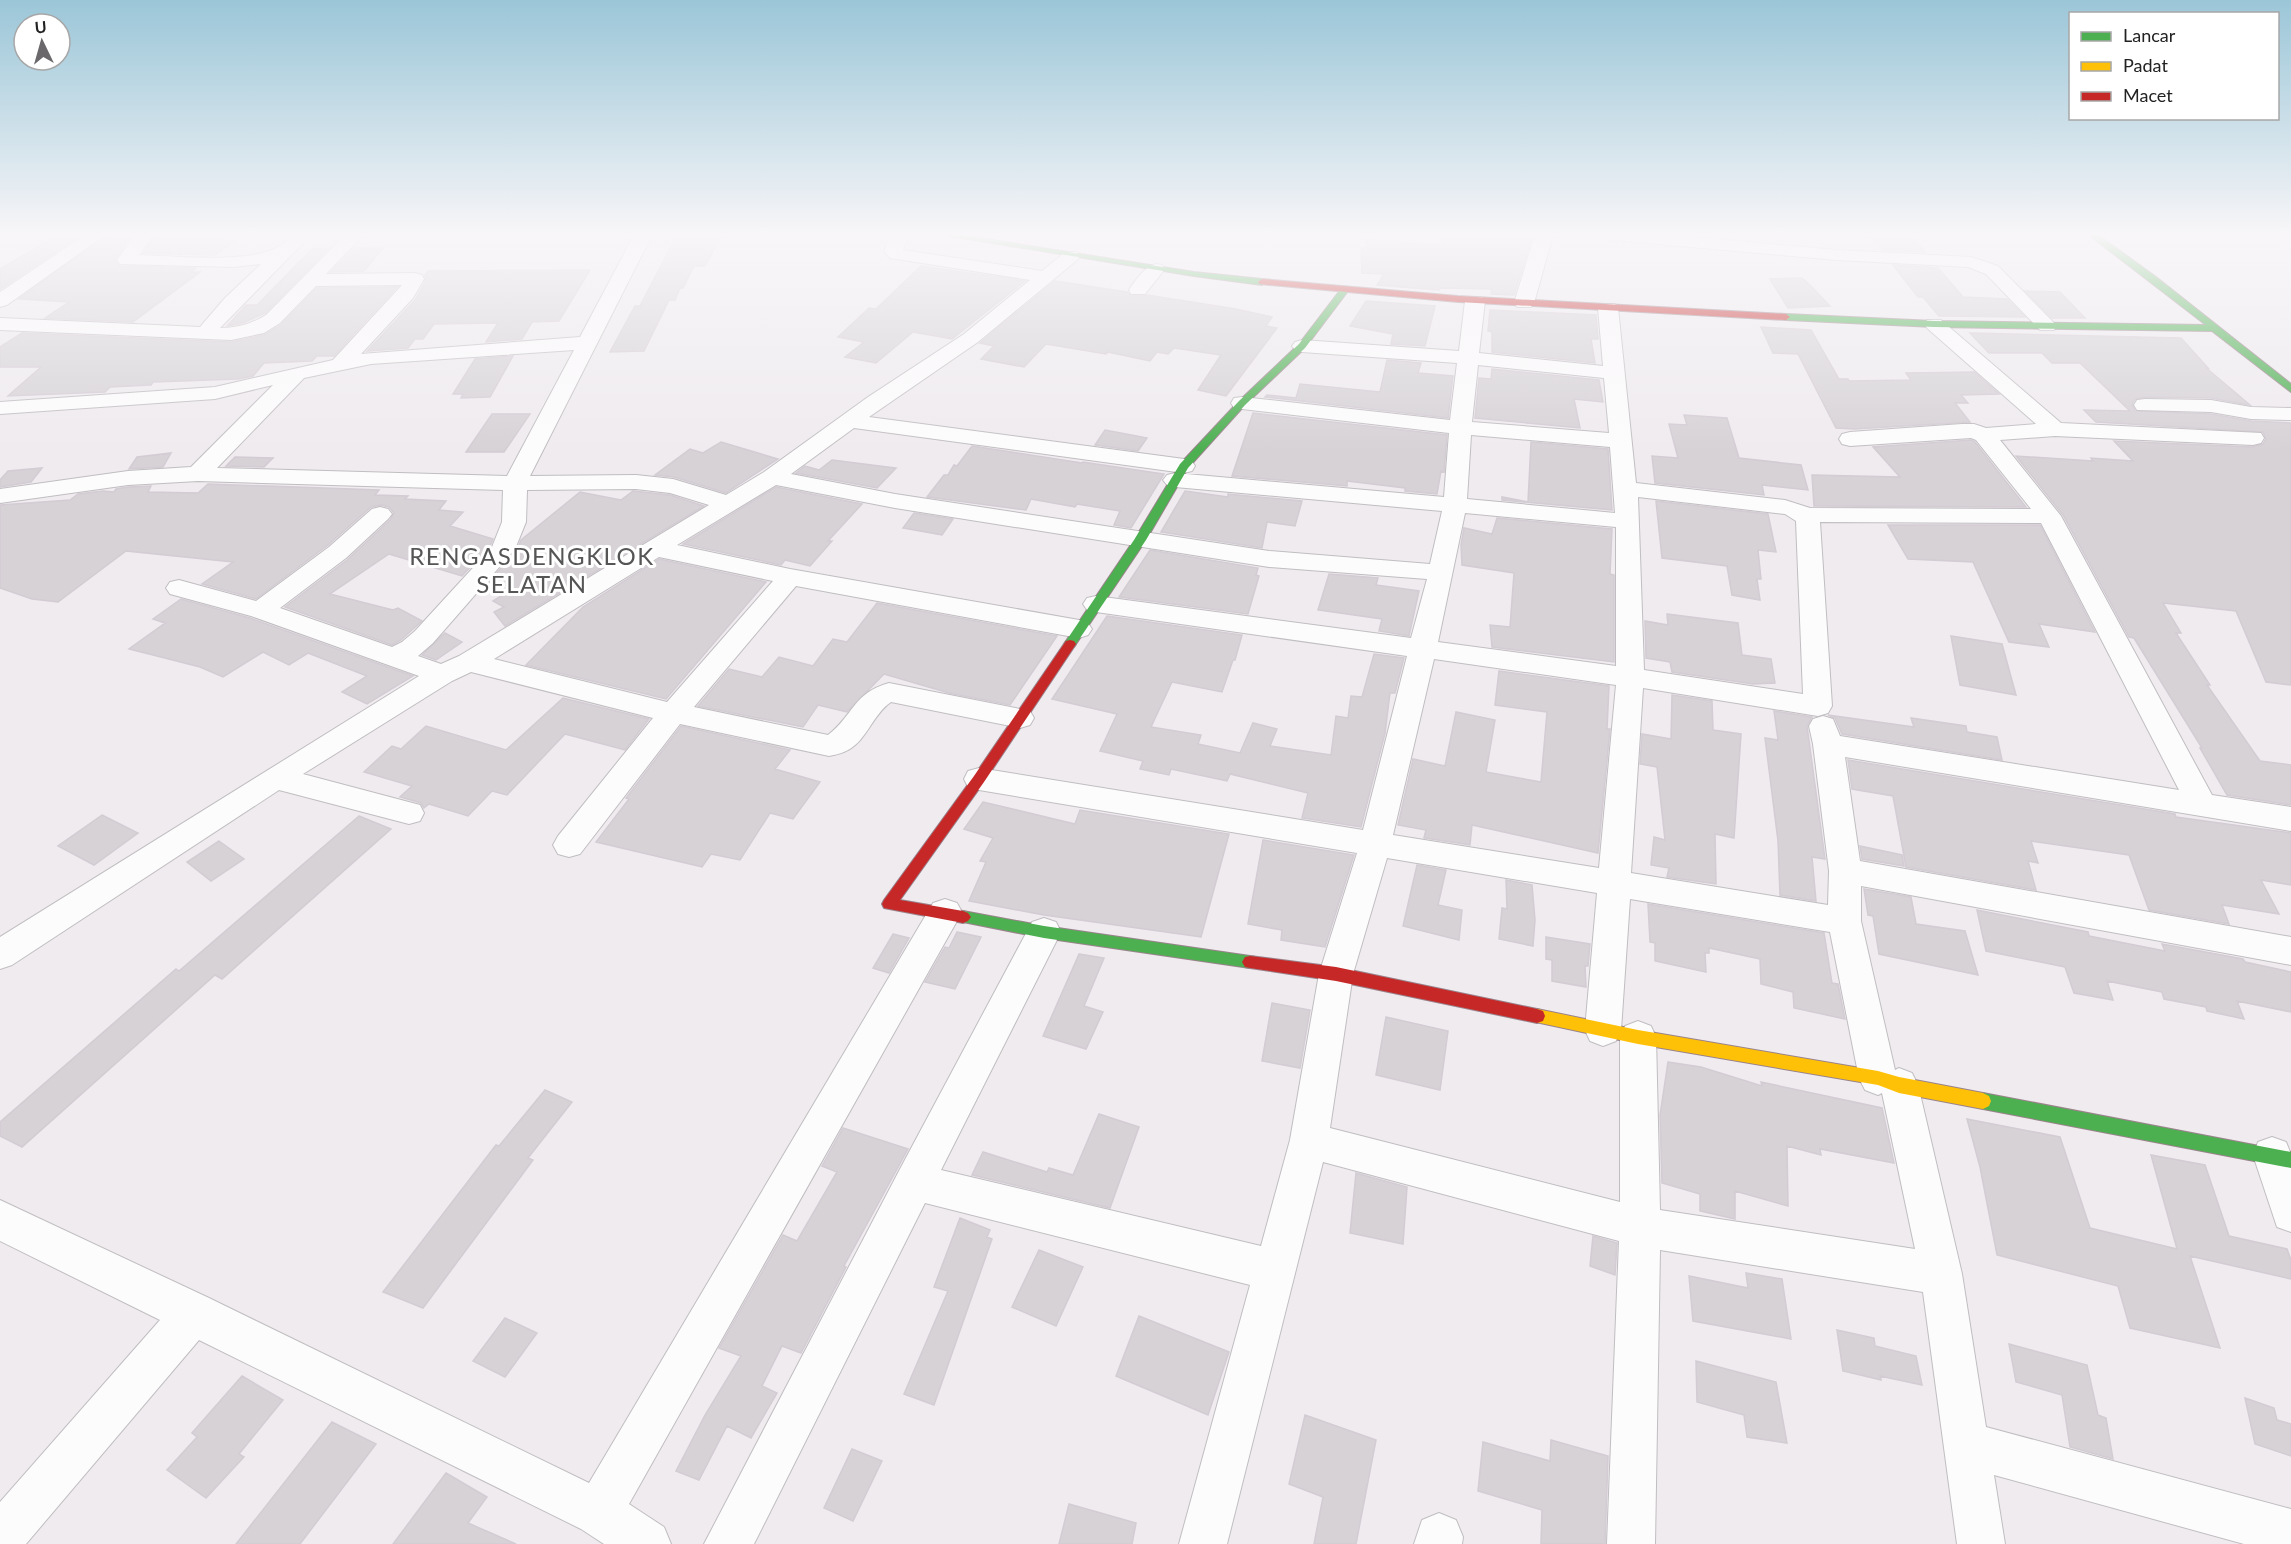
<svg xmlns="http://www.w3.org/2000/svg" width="2291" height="1544" viewBox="0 0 2291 1544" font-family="Lato,sans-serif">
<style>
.building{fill:#d6d2d6;stroke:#d3ccd3;stroke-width:1.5}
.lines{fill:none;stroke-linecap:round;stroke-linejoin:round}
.street-casing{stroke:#c0bec0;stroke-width:2}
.fast-casing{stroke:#9a838b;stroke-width:2}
.slow-casing{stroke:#9a838b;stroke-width:2}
.jam-casing{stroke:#9a838b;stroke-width:2}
.street{fill:#fdfcfd;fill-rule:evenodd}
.fast{fill:#4caf50;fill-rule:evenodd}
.slow{fill:#ffc107;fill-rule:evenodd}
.jam{fill:#c62828;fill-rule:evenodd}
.labels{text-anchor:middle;stroke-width:6;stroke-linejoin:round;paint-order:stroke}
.quarter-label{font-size:24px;letter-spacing:1.5px;fill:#555;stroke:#fff}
</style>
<rect width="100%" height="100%" fill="#efebef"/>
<path class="building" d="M58 235H81L0 289V269Z
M107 235 131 236 115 259 120 266 196 268 191 272H200L133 322 45 318 69 302 19 299Z
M677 235H722L705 266H694L683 288H680L675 300H669L644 351 610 352 635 306H640Z
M1444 235H1533L1514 295 1491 294 1492 289 1440 288 1439 290 1377 285 1384 274 1362 273 1361 248H1367L1366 240 1441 245Z
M1870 235H1911L1925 252 1882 250Z
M154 237 235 241 215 255 143 253Z
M384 247 364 271 331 272 354 248Z
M329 248 265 313 243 323 227 326 246 305H257L312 249Z
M1893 265 1938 268 1963 297 2007 299 2025 317 1939 316 1923 297H1918Z
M921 266 1025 281 952 339 913 332 876 363 845 357 864 342 838 337 869 308 876 309Z
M590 270 559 321 532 322 522 339 486 342 498 323 434 324 423 339H415L408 348 367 351 415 300 426 280 425 275 428 271Z
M1802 278 1810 285 1830 306 1788 308 1770 279Z
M1055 281 1127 292 1131 296 1147 295 1236 309 1272 317 1266 326 1277 328 1226 396 1198 390 1221 355 1174 348 1168 354 1157 352 1150 361 1108 352 1106 354 1046 344 1024 367 981 359 994 346 980 343Z
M397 287 334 356H317L312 361 264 363 253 376 238 379 153 382 151 385 110 387 105 392 8 396 41 367H0V347L22 333 231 342 264 335 281 325 317 288Z
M2025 291 2060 292 2085 318H2052Z
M1366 301 1435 306 1425 346 1391 344 1393 334 1350 326Z
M1490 310 1596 315 1598 339H1591L1595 363 1492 352V332L1488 331Z
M1761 327 1811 330 1839 379H1848L1849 381 1911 380 1906 373 1974 372 1999 394 1961 395 1968 403H1955L1970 422 1854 429 1836 428 1798 354 1773 353Z
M1970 333 2181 338 2208 368 2205 367 2250 405 2211 398 2145 397 2135 399 2132 404 2135 411 2211 414 2251 421 2291 423V685L2266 682 2236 611 2163 603 2181 633H2176L2210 685H2207L2260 761 2291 765V805L2227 795 2200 748H2202L2134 638 2129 637 2063 515 2016 456 2093 461 2091 458 2133 461 2114 441 2253 447 2263 444 2266 439 2263 432 2096 422 2084 410 2130 411 2080 363H2052L2042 353H1989Z
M513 356 490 397 461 398 463 394H453L475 359Z
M1387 360 1421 363 1418 373 1453 376 1448 418 1265 397 1267 395 1296 398 1300 384 1380 392Z
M1492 369 1599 380 1603 402 1574 399 1580 428 1475 418 1479 378 1491 379Z
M1253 413 1447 435 1444 472 1441 471 1437 494 1405 491V488L1347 481V486L1232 476Z
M492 414H530L504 452H466Z
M1684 415 1727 418 1739 458 1801 465 1808 490 1762 485 1764 495 1655 483 1652 456 1678 458 1669 424 1687 425Z
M1105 430 1147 438 1138 451 1095 445Z
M1971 440 1975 442 2026 507 1814 506 1812 475 1900 477 1873 447Z
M721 442 778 459 726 493 674 477 655 475 690 449 703 453Z
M1531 442 1608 449 1612 510 1502 500V497L1528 502Z
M972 446 1082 463 1083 462 1164 474 1131 528 1114 525 1120 511 1077 504 1075 507 1031 499 1026 510 927 497 944 475H948L954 465 957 466Z
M171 453 163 467 129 469 137 457Z
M235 457 273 458 264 467 226 466Z
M832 460 896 468 877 488 796 473 805 466 819 470Z
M42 468 31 482 0 487V480L8 471Z
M208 484 379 490 375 495 408 496 405 499 446 501 439 510 463 512 450 526 493 539 490 546 462 576 389 554 330 594 393 610 398 608 422 621 401 640 392 645 285 607 347 560 390 520 394 513 389 507 381 505 371 507 328 545 256 599 202 584 233 562 126 551 58 602 32 599 0 588V505L70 500 78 494 103 491 114 492 116 489 128 487 151 486 148 492 198 493Z
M776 487 862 504 828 541H832L810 566 785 560 781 565 683 544Z
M633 491 670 495 704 506 505 626 494 612 504 607 493 601 509 591 487 584 517 550 521 540 580 492 621 500Z
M1185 491 1228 497V494L1302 501 1295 526 1267 522 1262 548 1161 532Z
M1656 501 1768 514 1776 552 1758 550 1761 579H1757L1760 600 1732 595 1727 566 1662 558Z
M914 513 953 519 942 535 903 528Z
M1497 518 1612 529 1610 574 1614 575V662L1492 647 1490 625 1510 627 1514 573 1462 565 1461 545 1464 528 1492 534Z
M1888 525H2040L2095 632 2039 624 2049 647 2009 642 1973 562 1908 559Z
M1150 550 1258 568 1256 575 1259 576 1248 614 1119 597Z
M659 559 766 582 666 699 526 665 583 607Z
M1329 574 1378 578 1376 585 1419 591 1409 636 1379 631 1382 619 1318 610Z
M181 599 250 618 413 676 367 704 342 692 367 676 308 653 289 665 263 652 223 677 200 667 129 649 165 623 153 619Z
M877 603 1057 636 1010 705 949 693 884 674 847 712 818 705 803 727 698 706 729 669 762 677 779 657 813 666 833 639 847 642Z
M1667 614 1738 623 1742 655 1771 659 1775 683 1753 684 1672 672 1670 662 1646 658 1645 621 1668 625Z
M1107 616 1242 635 1235 660H1233L1222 692 1172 682 1151 727 1201 735 1198 744 1240 753 1253 723 1277 729 1270 746 1331 755 1336 716 1348 718 1351 696 1362 697 1374 654 1404 658 1395 693H1390L1385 733 1361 827 1302 818 1308 793 1230 774 1227 781 1171 769 1169 775 1140 769 1143 761 1100 751 1117 714 1052 699Z
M445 633 462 642 436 660 422 655Z
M1951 636 2002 644 2016 695 1960 685Z
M1499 671 1609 686 1607 729H1610L1598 853 1472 825 1470 845 1424 838 1426 830 1398 825 1413 759 1445 766 1456 712 1495 720 1486 772 1541 782 1547 712 1495 705Z
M1672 695 1712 701 1713 730 1741 734 1734 838 1715 834 1716 884 1667 877 1669 868 1651 865 1654 837 1665 840 1657 767 1640 764 1642 734 1671 739Z
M563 698 649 719 625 750 565 734 507 795 492 791 468 816 429 804 424 808 421 803 400 797 412 786 364 772 392 746 401 749 426 726 506 750Z
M1774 711 1812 717 1807 726 1825 859 1812 857 1816 901 1780 895 1778 841 1765 738 1778 740Z
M1828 715 1914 727 1911 718 1966 726 1967 732 1997 737 2002 760 1842 734 1835 718Z
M681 726 790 750 775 769 820 782 793 819 770 813 740 860 711 854 702 867 596 842 629 799 626 798Z
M1848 760 2175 814 2176 817 2291 833V885L2261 880 2279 914 2222 905 2229 924 2149 910 2129 855 2031 841 2038 863 2028 861 2036 890 1906 867 1893 796 1852 789Z
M983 802 1075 824 1080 810 1229 834 1201 937 1044 915 969 901 986 862 980 861 993 838 964 829Z
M102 815 138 833 94 865 58 846Z
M359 816 391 829 222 979 215 975 22 1147 0 1136V1122L176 969 179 971Z
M1263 840 1354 855 1325 947 1281 940 1282 930 1248 924Z
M219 841 244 859 211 881 187 862Z
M1860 846 1902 855 1904 866 1862 859Z
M1417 865 1446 870 1438 905 1462 910 1459 940 1403 926Z
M1506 880 1532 885 1535 920 1533 946 1499 939 1502 908 1507 909Z
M1864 889 1911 897 1916 924 1965 931 1978 975 1879 954 1873 916 1868 915Z
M1648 904 1824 933 1832 983 1838 984 1845 1019 1794 1008 1793 992 1761 984 1760 959 1709 948V953H1705L1706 972 1655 961V943L1650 942Z
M1977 910 2088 932 2089 936 2165 951 2162 944 2243 959 2245 962 2291 972V1012L2237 1001 2244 1019 2207 1011 2206 1007 2164 999 2162 992 2107 981 2113 1000 2074 993 2065 967 1986 951Z
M957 932 981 937 955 989 925 982 945 947 949 948Z
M893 934 909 938 889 973 873 968Z
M1546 937 1590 944 1588 966H1585L1586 987 1552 981V960L1546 959Z
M1079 954 1104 958 1084 1006 1103 1012 1086 1049 1043 1036Z
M1272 1003 1310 1010 1300 1068 1262 1061Z
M1386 1017 1448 1031 1440 1090 1376 1075Z
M1668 1062 1701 1067 1762 1086 1761 1082 1882 1108 1894 1163 1820 1149 1821 1155 1787 1146 1788 1206 1735 1191V1219L1700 1211V1194L1662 1183 1660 1115Z
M545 1090 572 1102 528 1158 533 1160 423 1308 383 1292 496 1145 499 1146Z
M1099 1114 1139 1127 1110 1208 972 1175 983 1152 1047 1172 1049 1168 1073 1175Z
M1967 1119 2060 1137 2090 1228 2177 1249 2151 1155 2205 1165 2229 1236 2287 1249 2291 1260V1279L2190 1256 2220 1348 2130 1328 2118 1286 1997 1255 1980 1167Z
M843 1128 908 1149 844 1266 846 1267 801 1353 782 1346 762 1386 777 1393 751 1438 727 1426 699 1480 676 1471 705 1415 741 1356 719 1348 783 1235 797 1241 837 1172 822 1166Z
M1356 1173 1407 1187 1403 1244 1350 1233Z
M960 1218 990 1230 987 1237 992 1239 934 1405 904 1394 948 1291 934 1287Z
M1593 1236 1617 1243 1615 1275 1590 1266Z
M1039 1250 1083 1267 1056 1326 1012 1307Z
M1746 1273 1782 1279 1791 1339 1693 1321 1689 1276 1748 1288Z
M1139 1316 1229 1352 1208 1415 1116 1376Z
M505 1318 537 1333 505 1377 473 1361Z
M1837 1330 1874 1338 1875 1346 1916 1356 1922 1385 1880 1376 1881 1380 1843 1371Z
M2009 1344 2087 1365 2098 1415 2106 1418 2113 1459 2070 1447 2062 1395 2016 1382Z
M1696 1361 1776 1382 1787 1443 1747 1437 1744 1415 1697 1402Z
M242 1376 283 1400 239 1454 244 1457 206 1498 167 1470 197 1437 192 1433Z
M2245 1398 2274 1408 2277 1420 2291 1424V1456L2255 1444Z
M1305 1415 1376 1440 1356 1544H1314L1323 1497 1289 1484Z
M332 1422 376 1444 300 1544H236Z
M1551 1440 1608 1456 1605 1544H1541L1542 1510 1478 1491 1483 1442 1550 1461Z
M852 1449 882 1461 853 1521 824 1508Z
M446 1473 487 1497 468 1523 516 1544H393Z
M1069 1504 1136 1523 1132 1544H1059Z"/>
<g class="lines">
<g class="street-casing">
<path id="street" d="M85 235H105L7 305 0 307V292Z
M135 235H153L139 255C175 256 247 264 278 247 283 245 288 239 292 235H311L220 328C238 328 251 324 266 315L345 235H363L326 274 415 273 422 275 424 279 413 298 361 354 580 337 634 235H652L530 476 636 475 673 479 726 495 764 472 868 397 964 334 1030 280 890 258 884 251 891 235H909L903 250 1042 271 1065 252H1077L1080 256 1077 260 978 342 869 417 1184 459 1192 461 1195 466 1192 471 1184 473 854 428 791 474 895 494 1269 551 1430 564 1442 511 1175 487 1167 485 1163 480 1167 475 1175 473 1444 497 1449 433 1242 409 1234 408 1231 403 1234 398 1242 397 1450 420 1457 363 1302 352 1295 350 1292 346 1295 342 1302 340 1459 351 1465 301 1468 297H1482L1485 301 1479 353 1603 366 1598 308 1601 304H1615L1618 308 1636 483 1785 500 1810 508 2031 509 1976 440 1971 438 1850 446 1842 444 1839 439 1842 434 1850 432 1962 424H1974L1986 428 2036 424 1927 328 1924 324 1927 320H1941L2061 423 2261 433 2264 438 2261 443 2253 445 2055 436 2000 440 2061 516 2212 795 2291 807V831L1845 757 1860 861 2291 937V965L1861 886V921L1895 1070 1899 1068 1912 1073 1918 1085 1962 1274 1986 1427 2291 1509V1544H2244L1994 1475 2005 1544H1957L1923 1292 1660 1250 1655 1544H1607L1619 1241 1323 1162 1227 1544H1179L1250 1285 925 1203 754 1544H704L900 1169 1032 922 1044 918 1056 922 1061 932 941 1170 1261 1246 1290 1140 1319 974 1357 853 979 790 968 787 964 779 968 771 979 768 1363 830 1407 656 1096 612 1087 610 1083 604 1087 598 1096 596 1411 638 1427 579 1269 567 895 508 776 485 677 545 790 569 1079 620 1088 623 1092 629 1088 635 1079 638 796 586 694 707 828 735C854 715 853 693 889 683L1030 711 1034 718 1030 725 1020 728 891 702C873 714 867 740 848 750 843 753 835 755 829 756L680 724 580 854 569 857 558 854 553 845 558 836 653 718 471 672 452 681 303 774 420 805 424 813 420 821 409 824 279 790 12 965 0 969V937L419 676 251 616 170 594 166 588 170 582 179 580 256 601 329 547 372 509 380 507 388 509 392 514 388 519 346 558 280 608 392 647 402 642 415 631 492 547 502 522 503 490 198 481 128 485 0 503V489L128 471 191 467 273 385 215 399 0 414V402L215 387 333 360 402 285 316 286 280 323 264 333 231 340 0 330V318L200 327 225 298 261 264 233 267 120 264 117 260ZM574 350 507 476 217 468 304 378 371 364ZM1478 365 1604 378 1609 433 1472 422ZM1471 435 1610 447 1615 513 1467 499ZM636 489 670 493 709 505 459 656 441 664 418 656 433 643 515 549 526 522 527 490ZM1638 497 1785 514 1796 521 1803 694 1644 670ZM1465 513 1616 527V666L1438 642ZM1820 522 2041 523 2179 790 1840 736 1833 719 1823 716 1813 719 1809 726 1813 744 1829 871 1828 905 1631 873 1643 688 1818 716 1828 713 1832 706ZM659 557 773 581 667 702 494 659ZM1434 659 1616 685 1599 868 1393 835ZM1387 858 1597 893 1585 1030 1590 1041 1603 1046 1616 1041 1621 1030 1630 899 1830 932 1859 1078 1865 1090 1878 1095 1882 1093 1915 1249 1660 1210 1656 1037 1651 1026 1638 1021 1625 1026 1620 1037V1202L1330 1128 1353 974Z
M1535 235H1553L1534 303 1531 307H1517L1514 303Z
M1605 235H1669L1837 250 1971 257 1998 266 2057 326 2054 330H2040L1986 274 1968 267 1837 260 1614 240 1608 239Z
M1156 264 1162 265 1165 269 1145 294H1131L1129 290C1135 281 1145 266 1156 264Z
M2145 399 2211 400 2251 407 2291 408V420L2251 419 2211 412 2137 410 2134 405 2137 400Z
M945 899 957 903 962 912 957 921 629 1504 664 1527 671 1544H604L581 1529 199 1340 26 1544H0V1502L160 1320 0 1241V1200L209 1298 589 1483 933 903Z
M2272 1137 2286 1142 2291 1154V1232L2277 1227 2253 1155 2258 1142Z
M1439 1513 1456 1520 1463 1537 1462 1544H1414L1422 1520Z"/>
</g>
<g class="fast-casing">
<path id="fast" d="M944 235H961L1194 272 1262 279 1266 282 1262 285 1194 276Z
M2089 235H2098L2156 277 2291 384V392L2212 331 1934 327 1786 320 1782 317 1786 314 1934 321 2206 325Z
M1341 289 1348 291 1305 348 1245 405 1188 468 1146 540 1074 647H1066L1064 644 1134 540 1180 464 1239 401 1299 344Z
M963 911 1044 926 1250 956 1255 957 1258 962 1255 967 1250 968 1044 938 958 921 955 917 958 913Z
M1983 1093 2291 1152V1168L1983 1109 1977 1106 1975 1101 1977 1096Z"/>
</g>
<g class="slow-casing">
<path id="slow" d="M1537 1009 1638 1030 1878 1071 1899 1077 1983 1093 1989 1096 1991 1101 1989 1106 1983 1109 1899 1093 1878 1085 1638 1044 1531 1021 1529 1016 1531 1011Z"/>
</g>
<g class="jam-casing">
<path id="jam" d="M1262 279 1458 296 1786 314 1790 317 1786 320 1458 302 1259 284 1258 282Z
M1070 640 1074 641 1076 644 984 782 900 900 963 911 968 913 971 917 968 921 963 923 884 908 882 904 884 900 974 776 1066 641Z
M1250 956 1336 967 1537 1009 1543 1011 1545 1016 1543 1021 1537 1023 1336 981 1250 968 1245 967 1242 962 1245 957Z"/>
</g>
<use href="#street" class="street"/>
<use href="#fast" class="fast"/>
<use href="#slow" class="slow"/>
<use href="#jam" class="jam"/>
</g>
<linearGradient id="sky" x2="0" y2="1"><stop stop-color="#9bc6d8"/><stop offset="0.52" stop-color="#f8f6f8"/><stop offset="1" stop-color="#f8f6f8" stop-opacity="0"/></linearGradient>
<rect width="2291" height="451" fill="url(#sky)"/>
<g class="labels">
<g class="quarter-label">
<text x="532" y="565">RENGASDENGKLOK<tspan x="532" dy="28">SELATAN</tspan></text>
</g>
</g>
<rect x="2069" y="12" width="210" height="108" fill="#ffffff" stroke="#a7a7a7" stroke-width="1.5"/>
<rect x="2081" y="32" width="30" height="9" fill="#4caf50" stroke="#a7a7a7" stroke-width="1.5"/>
<text x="2123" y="42" font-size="18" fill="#222222">Lancar</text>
<rect x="2081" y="62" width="30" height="9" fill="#ffc107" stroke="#a7a7a7" stroke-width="1.5"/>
<text x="2123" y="72" font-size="18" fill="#222222">Padat</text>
<rect x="2081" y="92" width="30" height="9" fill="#c62828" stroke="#a7a7a7" stroke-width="1.5"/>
<text x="2123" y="102" font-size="18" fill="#222222">Macet</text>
<g transform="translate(42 42) rotate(355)"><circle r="28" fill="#ffffff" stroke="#a7a7a7" stroke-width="1.5"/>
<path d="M0-4.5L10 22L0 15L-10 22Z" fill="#6a686a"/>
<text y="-9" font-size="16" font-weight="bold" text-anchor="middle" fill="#222222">U</text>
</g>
</svg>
